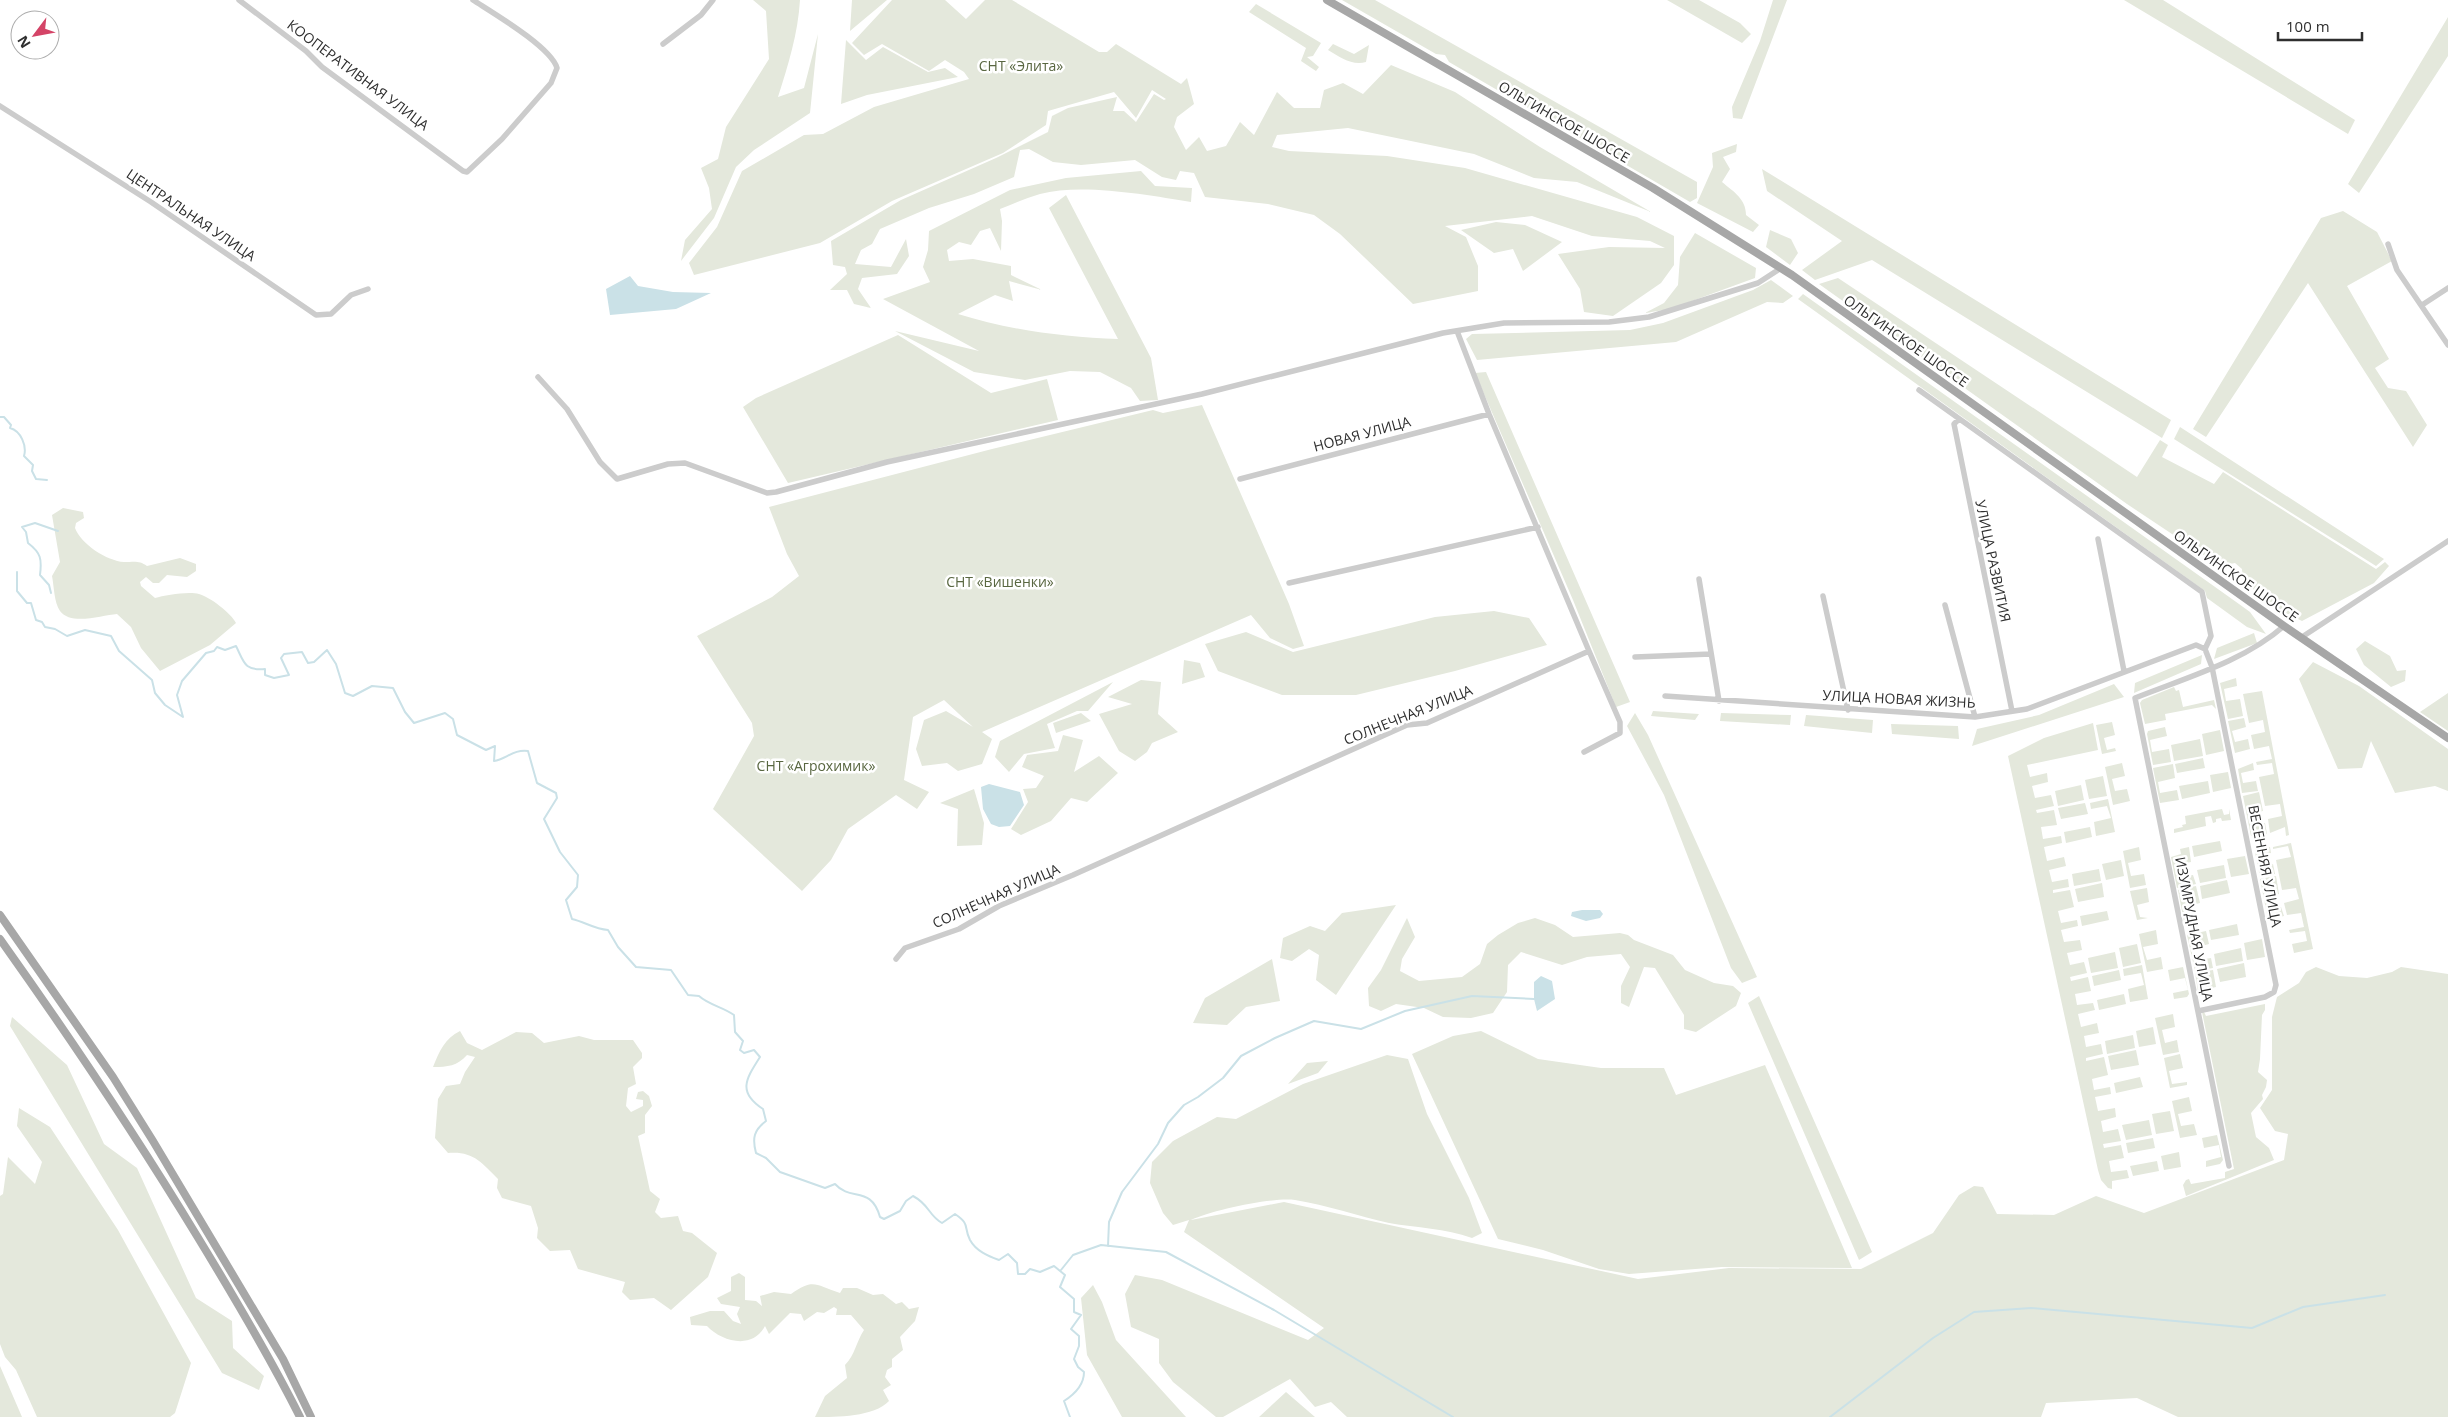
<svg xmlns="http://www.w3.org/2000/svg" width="2448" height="1417" viewBox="0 0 2448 1417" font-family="'Open Sans',sans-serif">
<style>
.green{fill:#e4e8dc}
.water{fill:#cae1e7}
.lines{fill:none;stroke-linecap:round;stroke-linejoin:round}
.stream{stroke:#cae1e7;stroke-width:2}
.minor{stroke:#ccc;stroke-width:5.5}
.major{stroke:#a7a7a7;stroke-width:8}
.labels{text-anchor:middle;stroke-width:5;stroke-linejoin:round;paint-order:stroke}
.park-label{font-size:14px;fill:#596741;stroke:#fff}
.street-label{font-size:14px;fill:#2f2f2f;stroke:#fff}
</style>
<rect width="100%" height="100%" fill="#fff"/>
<path class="green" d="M753 0H800C798 34 788 65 778 97L804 88 818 34 810 113 754 150 736 167 714 218 681 261 685 240 712 209 709 188 701 168 718 159 726 127 769 59 766 11Z
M852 0H887L850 31Z
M892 0H945L966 19 985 0H1012L1099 52H1107L1116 44 1181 84 1187 78 1194 104 1177 117 1174 127 1186 150 1199 137 1207 151 1226 146 1240 122 1254 135 1277 92 1294 108H1320L1324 90 1343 83 1363 94 1391 65 1455 92 1540 147 1651 212 1577 182 1534 178 1474 154 1348 128 1277 135 1272 147 1289 151 1387 156 1465 168 1637 217 1674 236V265L1661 283 1613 316 1584 312 1580 289 1558 254 1609 247 1665 248 1650 241 1592 236 1532 216 1445 226 1466 237 1478 266V291L1413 304 1340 234 1314 215 1268 204 1205 197 1194 173 1180 171 1176 180 1162 177 1135 160 1081 165 1053 162 1029 149 1020 150 1014 177 974 194 929 208 880 229 872 244 861 250 855 264 891 267 906 239 909 256 897 274 862 278 858 289 871 308 854 304 847 290H830L847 274 845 267 833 265 831 241 901 200 996 158 1048 132 1052 116 1068 108 1117 97 1113 111H1124L1136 122 1154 94 1164 100 1166 99 1152 90 1136 118 1114 92 1048 111 1046 125 1003 153 892 201 820 243 694 275 689 263 717 227 742 171 804 135 823 134 874 107 969 79 964 72 945 60 929 71 882 44 864 55 852 43Z
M1342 0H1375L1697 182V198L1690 202 1449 62 1445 55 1436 54Z
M1667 0H1699L1740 23 1751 34 1742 43Z
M1773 0H1787L1742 119 1733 118 1732 107 1760 41Z
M2124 0H2163L2355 120 2348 134Z
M1256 4 1321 43 1313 56 1307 57 1319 67 1316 71 1301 61 1306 48 1249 12Z
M2448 17V56L2359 193 2348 184Z
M846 40 866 60 883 47 928 72 945 68 958 77 867 95 841 104Z
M1333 44 1354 54 1369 45 1366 62C1352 66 1340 57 1328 50Z
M1737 144 1736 152 1723 157 1730 169 1722 182C1734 192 1746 199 1746 215L1759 225 1753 232 1697 203 1713 167 1712 153Z
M1762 169 2171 420 2162 438 1872 260 1815 280 1802 270 1842 241 1767 191Z
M1141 171 1155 186 1192 188 1191 202C1147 195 1082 183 1040 194 1026 198 1013 204 1000 209L1002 221 1001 251 990 228 980 231 971 245 959 242 947 250 949 261 973 259 1011 266V275L1042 290 1009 281 1013 301 995 295 958 314C1009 330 1064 337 1118 339L1049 208 1066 195 1151 358 1158 400 1140 401 1131 388 1100 372 1070 371 1025 380 974 372 895 331 979 351 883 299 930 282 923 267 928 250 929 231 1010 190 1066 178Z
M2343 211 2377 232 2392 261 2347 286 2389 359 2375 368 2388 388 2406 391 2427 425 2413 447 2308 283 2206 437 2193 429 2321 218Z
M1496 222 1525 225 1562 242 1523 271 1513 249 1494 253 1461 230Z
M1770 230 1791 239 1798 253 1790 265 1766 247Z
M1695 233 1756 268 1755 278 1670 309 1645 313 1664 303 1678 285 1680 257Z
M1838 278 2137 477 2160 440 2168 445 2162 457 2214 484 2223 472 2376 569 2385 562 2389 566 2374 583 2302 621 2279 610 2243 581 2242 569 2235 563 2220 566 2127 504 1819 284Z
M1771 280 1793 296 1783 303 1767 302 1676 342 1477 360 1466 339 1472 334 1630 330 1663 323 1753 290Z
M1803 294 2239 604 2250 612 2266 634 2247 627 2207 598 2205 591 1798 299Z
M898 335 991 393 1047 379 1058 420 788 483 743 407 756 398Z
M1486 372 1630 702 1616 707 1573 600 1475 373Z
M1202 405 1289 604 1304 646 1293 649 1270 638 1251 615 982 732 992 739 982 764 958 771 947 763 922 766 916 749 924 720 946 711 973 727 944 700 913 717 904 780 929 792 917 809 896 795 848 829 831 860 802 891 713 809 754 736 752 723 697 636 772 597 799 576 787 554 769 507 992 449 1153 410 1163 413Z
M2180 427 2384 559 2376 566 2174 439Z
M63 508 83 512 84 518 76 523 75 528C81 544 107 561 124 562 134 562 139 560 147 566L180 558 196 564V571L187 577 167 575 159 583H153L146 577 140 582 141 586 155 598C165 595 189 591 199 594 210 597 231 613 236 623L210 645 160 671 141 648 131 627 117 614C102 615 71 626 60 611 54 603 54 586 52 576L60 562 52 515Z
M1494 611 1529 618 1547 645 1455 671 1356 695H1282L1218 671 1205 644 1246 632 1293 652 1435 617Z
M2254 633 2257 643 2214 659 2217 648Z
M2365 641 2390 656 2397 671 2406 670 2405 681 2391 687 2364 665 2356 649Z
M2202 655 2201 664 2134 693 2135 683Z
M1184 660 1200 663 1205 677 1182 684Z
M2313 662 2359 686 2448 749V791L2435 786 2395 793 2371 741 2362 768 2338 769 2299 679Z
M2236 678 2237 686 2224 689 2226 701 2240 699 2243 716 2228 719 2220 683Z
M1141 680 1161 682 1158 714 1178 732 1152 743 1147 752 1135 761 1119 751 1099 714 1132 704 1108 697Z
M1113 682 1088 711H1077L1047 724 1055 748 1024 754 1009 772 995 757 1000 741Z
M2114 684 2124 697 1972 746 1977 729 2039 715Z
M2174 687 2176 691 2179 690 2183 707 2214 700 2216 709 2212 705 2165 714 2166 720 2145 724 2140 703 2142 700Z
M2262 691 2288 828 2289 835 2286 836 2285 827 2270 833 2268 819 2282 816 2280 804 2265 806 2259 777 2274 774 2272 763 2257 765 2256 762 2272 759 2269 746 2254 749 2251 735 2265 732 2263 720 2249 723 2243 694Z
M2448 693V731L2420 712Z
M1653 711 1699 714 1695 720 1651 716Z
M1081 713 1091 721 1056 733 1053 723Z
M1635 713 1648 735 1757 977 1742 983 1731 968 1664 795 1627 726Z
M1721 713 1791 715 1790 725 1720 721Z
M1806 715 1873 720 1872 733 1804 726Z
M2244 718 2246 727 2232 731 2235 742 2248 739 2250 749 2235 753 2228 721Z
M2112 722 2115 735 2104 738 2107 750 2115 748 2116 751 2102 754 2096 725Z
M2093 723 2098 750 2027 765 2030 777 2047 773 2048 782 2032 786 2035 798 2051 795 2054 806 2036 810 2037 813 2054 810 2057 825 2041 827 2043 839 2061 836 2062 843 2044 847 2047 861 2064 857 2066 866 2049 870 2052 882 2068 879 2069 887 2053 890V893L2070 890 2074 907 2058 911 2061 923 2077 920 2078 926 2061 930 2064 942 2080 940 2082 950 2067 953 2070 965 2084 962 2087 973 2070 977 2071 981 2088 977 2091 991 2075 994 2077 1005 2093 1003 2095 1010 2078 1014 2081 1027 2097 1023 2099 1033 2084 1036 2086 1047 2101 1044 2103 1054 2086 1058V1061L2104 1057 2108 1075 2092 1079 2094 1090 2110 1087 2111 1094 2095 1097 2098 1111 2115 1108 2116 1117 2101 1121 2103 1132 2118 1129 2121 1141 2103 1144 2104 1148 2121 1145 2124 1158 2109 1161 2111 1172 2127 1170 2129 1178 2112 1181V1189L2108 1188 2101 1180 2098 1170 2008 756 2044 738Z
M1891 724 1958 726 1959 739 1892 734Z
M2165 727 2167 736 2150 740 2152 752 2169 749 2171 762 2153 765 2147 734 2148 731Z
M2220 730 2224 751 2206 755 2202 734Z
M1063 735 1083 740 1074 772 1099 756 1118 773 1087 802 1071 798 1051 821 1021 835 1011 829 1028 802 1023 789 1036 788 1044 776 1022 767 1027 755 1058 751Z
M2200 739 2203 756 2174 761 2171 745Z
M2203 758 2205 768 2177 773 2175 764Z
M2122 763 2125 776 2112 779 2115 791 2127 789 2130 801 2113 805 2105 767Z
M2253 763 2254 770 2241 773 2243 783 2256 781 2258 791 2242 793 2238 769Z
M2173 764 2175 778 2158 782 2160 793 2177 790 2179 800 2160 803 2153 768Z
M2228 772 2231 788 2213 792 2210 775Z
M2103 776 2107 796 2089 799 2085 780Z
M2208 781 2210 793 2182 799 2179 786Z
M2081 785 2084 800 2058 806 2055 791Z
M974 789 984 823 982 845 957 846 958 809 940 803Z
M2259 792 2263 811 2249 814 2251 826 2265 823 2267 834 2251 836 2243 796Z
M2108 799 2115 832 2096 836 2094 822 2111 818 2107 806 2091 809 2090 803Z
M2085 803 2088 814 2061 819 2058 808Z
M2222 809 2224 815 2229 814V809L2231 820 2222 821 2221 818 2216 819V822L2213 823 2211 816 2205 817 2206 826 2174 833V829L2183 827 2182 825 2186 824 2185 816Z
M2090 827 2092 837 2066 843 2064 832Z
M2220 841 2222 851 2194 857 2192 846Z
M2291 843 2313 949 2294 953 2292 944 2307 941 2305 931 2290 933 2289 930 2304 927 2301 913 2287 915 2284 903 2299 899 2296 888 2282 890 2276 860 2291 857 2288 846 2273 849V847Z
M2139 847 2141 860 2128 863 2131 876 2144 874 2146 885 2130 888 2123 851Z
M2189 847 2191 862 2175 865 2177 877 2193 875 2196 884 2177 888 2171 857 2181 854 2180 849Z
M2270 847 2271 853 2257 856 2260 867 2273 864 2275 874 2260 877 2255 852Z
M2245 856 2249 874 2231 877 2227 859Z
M2121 860 2124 876 2106 880 2102 864Z
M2224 865 2226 878 2200 883 2197 870Z
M2099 869 2101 881 2074 886 2072 874Z
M2276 876 2279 894 2266 897 2268 909 2281 907 2284 916 2268 919 2260 879Z
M2227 880 2230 893 2202 899 2200 886Z
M2102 883 2104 897 2078 902 2075 889Z
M2196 886 2200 903 2183 907 2186 919 2196 917 2197 920 2184 922 2178 890Z
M2147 888 2149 902 2137 905 2140 917 2148 918 2137 920 2130 891Z
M1396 905 1336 995 1316 980 1319 955 1309 949 1292 961 1280 958 1283 938 1310 926 1325 931 1342 913Z
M2107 911 2109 920 2082 926 2080 916Z
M1407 918 1415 937 1402 959 1400 971 1419 981 1462 977 1480 964 1487 944 1498 935 1518 923 1535 918 1555 925 1573 937 1620 933 1628 935 1634 940 1673 955 1685 970 1714 983 1733 986 1741 993 1736 1006 1696 1032 1684 1029V1015L1655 968 1644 967 1629 1007 1621 1003V986L1630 967 1621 954 1587 957 1562 965 1521 952 1508 965 1507 992 1493 1013 1471 1018 1443 1017 1424 1008 1396 1004 1381 1011 1369 1006 1368 988 1381 970Z
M2237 924 2239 935 2211 940 2209 930Z
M2156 930 2158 944 2143 947 2147 960 2161 957 2163 969 2147 972 2139 934Z
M2206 931 2209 944 2191 949 2194 961 2211 958 2213 968 2195 971 2187 935Z
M2262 939 2265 957 2247 960 2244 943Z
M2137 944 2141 963 2123 967 2119 948Z
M2241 948 2243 961 2216 966 2214 954Z
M2115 952 2118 968 2091 973 2088 958Z
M1272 959 1280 1001 1246 1007 1227 1025 1193 1023 1205 998Z
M2244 963 2246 977 2220 982 2217 969Z
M2142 965 2148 999 2130 1002 2128 989 2144 985 2141 973 2124 976 2123 969Z
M2183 967 2189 994 2187 997 2174 999 2173 993 2188 990 2185 978 2170 981 2168 970Z
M2316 967 2339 976 2367 978 2392 972 2401 967 2448 974V1417H2178L2137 1398 2046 1403 2041 1417H1347L1331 1402 1315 1407 1290 1379 1223 1417H1216L1173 1382 1159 1363V1339L1131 1327 1125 1294 1135 1275 1162 1280 1308 1340 1324 1328 1184 1232 1189 1220 1173 1225 1163 1213 1150 1183 1152 1162 1173 1141 1217 1117 1236 1119 1303 1084 1387 1055 1408 1059 1427 1114 1469 1198 1482 1233 1472 1238C1445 1228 1417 1228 1389 1223 1358 1216 1327 1205 1295 1200 1272 1197 1212 1210 1191 1220L1284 1202 1638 1279 1729 1268 1861 1269 1933 1233 1959 1195 1974 1186 1983 1187 1997 1214 2054 1215 2096 1196 2144 1213 2284 1160 2288 1134 2275 1131 2260 1108 2272 1090V1017L2277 997 2299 983 2306 972Z
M2119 970 2121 980 2094 986 2092 976Z
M2213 970 2216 987 2198 991 2195 973Z
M2124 994 2126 1004 2099 1010 2097 1000Z
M1759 996 1872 1252 1859 1260 1748 1003Z
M2265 1004V1010L2262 1015 2260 1059 2258 1072 2267 1080 2266 1087 2262 1095 2263 1099 2251 1113 2256 1137 2269 1148 2274 1160 2186 1196 2183 1185 2186 1180 2189 1179 2191 1184 2225 1178V1172L2234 1169 2202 1012H2204L2206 1016Z
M2173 1014 2175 1027 2162 1030 2165 1043 2177 1040 2179 1052 2163 1055 2155 1018Z
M12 1017 67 1065 104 1144 137 1168 196 1298 232 1321 233 1348 264 1376 259 1390 222 1373 10 1026Z
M2153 1027 2156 1044 2139 1047 2136 1031Z
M460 1031 467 1043 482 1050 516 1032 532 1033 544 1043 579 1036 594 1040H633L642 1053V1058L633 1067 636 1084 628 1088 626 1106 631 1112 643 1106V1100L636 1099 638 1092 643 1091 649 1096 652 1106 645 1115V1133L638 1136 650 1191 660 1199 655 1212 661 1218 678 1216 683 1231 692 1233 717 1253 708 1277 671 1310 654 1298 630 1300 622 1292 625 1282 578 1269 570 1250 550 1251 537 1238 538 1228 531 1206 502 1198 497 1188 498 1179C481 1162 473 1151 448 1153L435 1138 438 1099 446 1086 460 1084 465 1072 475 1057 467 1055C457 1066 448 1067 433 1067 439 1052 445 1038 460 1031Z
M1481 1031 1538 1059 1601 1068H1664L1676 1095 1765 1065 1852 1268 1722 1267 1629 1274 1599 1269 1543 1250 1498 1239 1412 1054 1453 1036Z
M2133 1035 2135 1048 2107 1054 2105 1041Z
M2136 1050 2139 1065 2111 1070 2108 1056Z
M2180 1054 2183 1068 2169 1071 2172 1084 2187 1082V1085L2170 1088 2164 1058Z
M1328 1061 1318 1073 1288 1084 1307 1063Z
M2140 1077 2143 1087 2116 1093 2114 1083Z
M2189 1097 2192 1111 2178 1114 2181 1126 2194 1124 2197 1135 2180 1138 2172 1101Z
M19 1108 50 1127 118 1230 191 1363 175 1413 170 1417H37L16 1370 5 1357 0 1344V1196L3 1194 8 1157 35 1184 42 1162 17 1126Z
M2170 1111 2174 1131 2156 1134 2152 1114Z
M2149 1120 2152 1135 2126 1140 2122 1125Z
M2217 1135 2223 1160 2220 1164 2206 1167V1161L2221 1157 2219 1145 2204 1148 2202 1138Z
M2153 1138 2155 1148 2128 1153 2126 1143Z
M2179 1152 2181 1167 2164 1170 2161 1156Z
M2157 1161 2159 1171 2133 1176 2130 1166Z
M739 1273 745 1277V1300L756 1301 762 1306 760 1296 774 1292 791 1294C814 1278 815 1285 840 1293L843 1288H857L873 1295 883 1294 896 1304 902 1302 909 1309 919 1307 915 1321 900 1337 903 1350 892 1359V1367L887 1370 885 1377 891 1385 883 1390 889 1401C874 1417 837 1417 815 1417L825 1396 847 1378 845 1365C855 1355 856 1342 864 1330L851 1315H836L837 1309 834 1307 824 1313 817 1312 804 1321 801 1314 790 1313 769 1334 765 1326C753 1350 722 1342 707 1326L691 1325 690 1317 710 1311H724L733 1321 741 1324 737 1314 740 1307 721 1304 717 1298 731 1291V1277Z
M1093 1285 1102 1302 1116 1340 1186 1417H1122L1087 1355 1081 1298Z
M0 1366 22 1417H0Z
M1286 1392 1315 1417H1259Z"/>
<path class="water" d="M630 276 638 286 673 292 711 293 676 309 610 315 606 289Z
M989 784 1020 792 1024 805 1010 826 999 827 991 824 983 809 981 787Z
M1582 910H1600L1603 914 1600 918 1586 921 1571 916 1572 912Z
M1541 976 1552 981 1555 999 1537 1011 1534 999V982Z"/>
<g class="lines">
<path class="stream" d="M0 417H4L11 425 10 428C21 431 27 446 24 456L33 465 32 471 36 479 47 480
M17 572V591L27 603H31L36 620 42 622 45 627 55 629 67 636 85 630 111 636 119 651 152 680 155 693 165 705 183 717 177 695 182 681 206 653 214 651 217 647 225 650 236 646C244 662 244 671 265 669V675L274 678 289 675 281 658 284 654 302 652 308 663 314 662 327 650 336 664 345 693 353 696 372 686 393 688 405 712 414 723 445 713 453 719 457 735 486 750 495 746 494 761C506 759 514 749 528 751L537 783 556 793 557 798 544 819 560 852 578 875 577 887 566 900 572 919C585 922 594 929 608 930L618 947 636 967 671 970 688 995 699 996C709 1005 723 1007 734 1015L735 1032 743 1041 740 1050 744 1053 754 1050 760 1057C746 1079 737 1092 763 1109L766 1121C754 1130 752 1138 756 1153L766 1158 780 1172 825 1188 835 1184C851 1202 871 1185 880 1217L884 1219 900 1211 906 1201 913 1196C930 1205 928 1215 942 1223L955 1214C971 1225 963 1226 970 1240 976 1251 988 1256 999 1260L1008 1254 1017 1263 1018 1274H1025L1030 1269 1040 1272 1054 1266 1065 1275 1060 1287 1074 1299V1312L1081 1315 1071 1329 1079 1336V1346L1074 1359 1078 1367 1084 1372C1084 1385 1075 1394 1064 1401L1070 1417
M51 593 49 585 40 575C42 559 41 553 28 543L26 532 22 527 35 523 58 531
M1108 1246 1109 1222 1122 1192 1158 1144 1168 1123 1184 1105 1198 1097 1223 1078 1241 1056 1275 1038 1314 1021 1361 1029 1405 1011 1472 996 1534 999
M1061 1270 1073 1255 1101 1245 1166 1252 1274 1310 1453 1417
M1830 1417 1933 1338 1974 1312 2031 1308 2252 1328 2303 1307 2385 1295"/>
<path class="minor" d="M239 0 306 51 322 67 463 171 467 172 502 139 551 83 557 68C551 47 493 13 473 0
M663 44 701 15 713 0
M0 106 151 202 316 315 331 314 351 295 368 289
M2388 244 2397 270 2448 345
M2422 305 2448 288
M538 377 567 409 600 462 617 479 668 464 685 463 767 493 776 492 887 462 1202 394 1443 333 1504 323 1609 322 1649 317 1758 283 1781 268
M1919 390 2202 592 2211 636 2205 649
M1959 419 1954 424 2012 711
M1240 479 1489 414
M2098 539 2124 671
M1699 579 1719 701
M1289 583 1538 527
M1823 596 1848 710
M1945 605 1975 717
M2302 637 2448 541
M1635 657 1711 654
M1665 696 1975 717 2027 709 2196 645 2205 649 2212 667 2276 985 2274 992 2265 997 2198 1011
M1584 752 1620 733V722L1589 651
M896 959 905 948 959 929 999 906 1073 875 1407 725 1427 723 1589 651 1489 414 1457 331
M2229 1166 2135 698C2185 678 2243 662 2284 626"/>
<path class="major" d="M1327 0 1653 188 1792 275 2284 626 2448 738
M0 915 113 1077 153 1141 283 1359 311 1417
M0 939C69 1036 135 1134 197 1236 233 1295 269 1355 300 1417"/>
</g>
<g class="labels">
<g class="park-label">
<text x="1021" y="71">СНТ «Элита»</text>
<text x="1000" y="587">СНТ «Вишенки»</text>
<text x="816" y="771">СНТ «Агрохимик»</text>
</g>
<g class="street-label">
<text transform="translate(358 75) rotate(37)" y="5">КООПЕРАТИВНАЯ УЛИЦА</text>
<text transform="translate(1564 122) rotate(30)" y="5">ОЛЬГИНСКОЕ ШОССЕ</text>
<text transform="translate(191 215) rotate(34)" y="5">ЦЕНТРАЛЬНАЯ УЛИЦА</text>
<text transform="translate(1906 341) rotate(35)" y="5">ОЛЬГИНСКОЕ ШОССЕ</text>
<text transform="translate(1362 434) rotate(-15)" y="5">НОВАЯ УЛИЦА</text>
<text transform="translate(1993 561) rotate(78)" y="5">УЛИЦА РАЗВИТИЯ</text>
<text transform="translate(2236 576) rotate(35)" y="5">ОЛЬГИНСКОЕ ШОССЕ</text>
<text transform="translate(1899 699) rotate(3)" y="5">УЛИЦА НОВАЯ ЖИЗНЬ</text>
<text transform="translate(1408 715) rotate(-22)" y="5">СОЛНЕЧНАЯ УЛИЦА</text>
<text transform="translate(2265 866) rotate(79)" y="5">ВЕСЕННЯЯ УЛИЦА</text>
<text transform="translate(996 896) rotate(-24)" y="5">СОЛНЕЧНАЯ УЛИЦА</text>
<text transform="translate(2194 929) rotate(79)" y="5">ИЗУМРУДНАЯ УЛИЦА</text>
</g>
</g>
<g transform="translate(35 35) rotate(238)"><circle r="24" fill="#ffffff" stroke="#acacac"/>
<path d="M0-4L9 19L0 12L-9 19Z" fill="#d44467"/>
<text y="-8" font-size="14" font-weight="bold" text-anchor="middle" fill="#2f2f2f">N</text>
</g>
<path d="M2278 32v8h84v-8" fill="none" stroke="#2f2f2f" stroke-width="2.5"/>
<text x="2286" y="32" font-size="15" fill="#2f2f2f" stroke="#ffffff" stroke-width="4" paint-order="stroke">100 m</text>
</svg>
